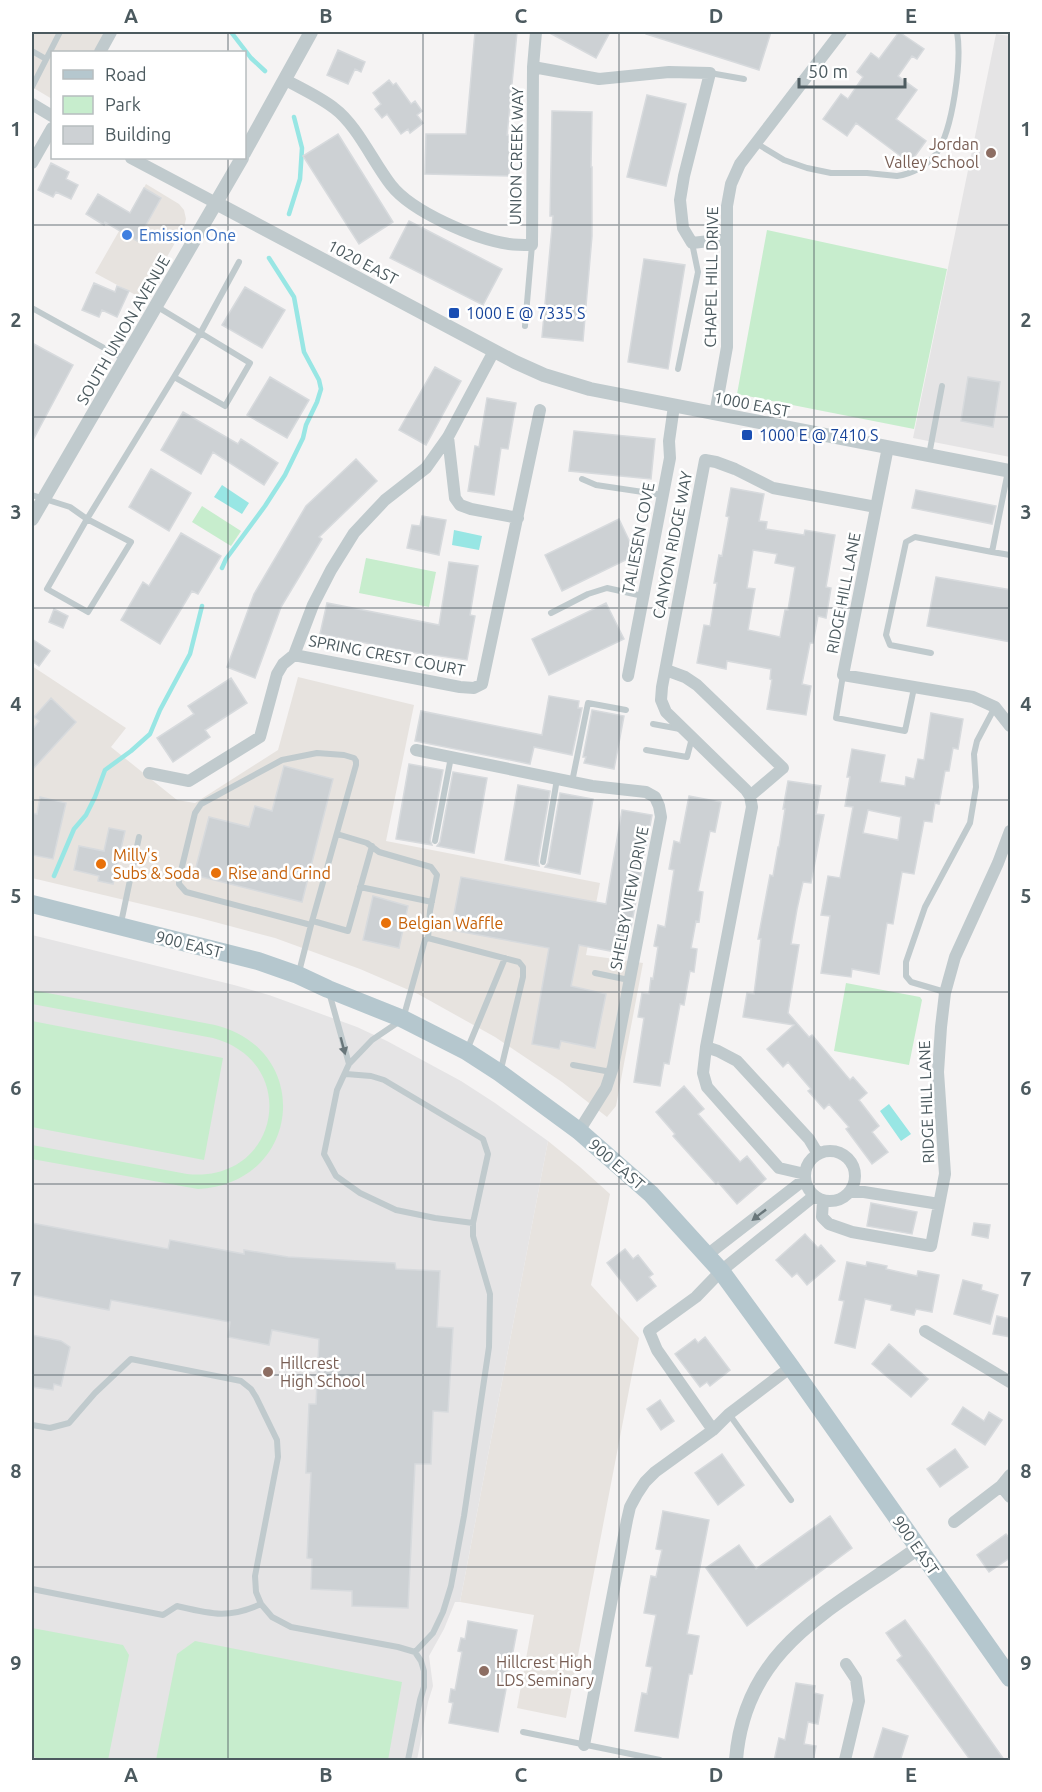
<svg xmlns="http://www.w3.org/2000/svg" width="1042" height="1792" viewBox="0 0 1042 1792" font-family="Ubuntu,sans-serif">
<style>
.commercial{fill:#e7e3df}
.education{fill:#e5e4e5}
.green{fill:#c7edcd}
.water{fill:#98e6e4}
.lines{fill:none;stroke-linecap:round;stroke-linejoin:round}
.stream{stroke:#98e6e4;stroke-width:4.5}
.building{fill:#cdd1d4;stroke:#d7dadd;stroke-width:1.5;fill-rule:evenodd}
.service{stroke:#c0cacd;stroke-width:6}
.minor{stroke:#c0cacd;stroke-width:12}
.tertiary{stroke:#c0cacd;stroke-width:14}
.primary{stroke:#b5c7ce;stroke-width:18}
.oneway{fill:#69767a}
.grid{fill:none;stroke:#4c5a5f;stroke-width:1.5;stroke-opacity:0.55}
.education-dot{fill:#8d6e63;stroke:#fff;stroke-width:2}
.shop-dot{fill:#3f7fe0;stroke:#fff;stroke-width:2}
.transit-dot{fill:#1a4fb4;stroke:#fff;stroke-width:2}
.food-dot{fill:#e8710a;stroke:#fff;stroke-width:2}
.labels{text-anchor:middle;stroke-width:5;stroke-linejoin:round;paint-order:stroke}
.education-label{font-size:16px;fill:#785e54;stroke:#fff;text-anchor:start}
.street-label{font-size:16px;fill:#4c5a5f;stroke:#fff}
.shop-label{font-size:16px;fill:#366cbe;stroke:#fff;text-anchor:start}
.transit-label{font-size:16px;fill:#164399;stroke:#fff;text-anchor:start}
.food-label{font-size:16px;fill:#c56008;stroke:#fff;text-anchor:start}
.neatline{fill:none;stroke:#4c5a5f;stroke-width:2}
.grid-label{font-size:20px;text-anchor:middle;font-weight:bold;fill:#4c5a5f}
</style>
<rect width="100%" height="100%" fill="#f5f3f3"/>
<path class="commercial" d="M32 32H117L106 52H52V99L32 87Z
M146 184 179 204 184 210 186 219 184 227 143 299 95 273Z
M32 666 126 728 111 747 177 800 195 803 278 750 298 677 414 705 386 841 600 883 586 955 643 963 616 1106 607 1117 562 1082 495 1037 418 994 360 969 275 938 196 917 32 878Z
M548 1141 580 1167 610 1194 591 1285 639 1338 566 1718 517 1708 534 1615 460 1602Z"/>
<path class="education" d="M996 34 1010 36V457L913 438Z
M32 935 234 985 269 995 357 1027 387 1041 461 1081 495 1103 548 1141 460 1602H455L444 1629 429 1656 433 1686 428 1702 417 1760H32Z"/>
<path class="green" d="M767 230 947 269 914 429 737 394Z
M202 506 241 531 231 546 192 522Z
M366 558 436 572 429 607 359 593Z
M846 983 920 997 922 1000 909 1065 834 1051Z
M32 990 215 1025C315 1050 301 1184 198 1189L32 1159V1145L187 1174C280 1184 302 1062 213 1038L32 1004Z
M32 1021 223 1058 204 1160 32 1127Z
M32 1628 123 1645 129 1655 108 1760H39L32 1755Z
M195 1641 402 1682 388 1760H156L177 1654Z"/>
<path class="water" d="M222 485 249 503 242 514 214 497Z
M454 530 482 536 479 550 452 545Z
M889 1104 911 1134 901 1141 880 1111Z"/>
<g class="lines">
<path class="stream" d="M231 32 251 58 265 71
M289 214 300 179 302 148 294 117
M222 568 226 559 265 506 285 475 303 438 306 425 317 402 321 389 319 380 304 352 294 297 269 258
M54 876 74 829 86 815 95 797 105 770 131 751 150 734 160 710 190 654 202 606"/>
</g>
<path class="building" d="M475 32H517L507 135H510L509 176 425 174 426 134H466Z
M548 32H610L596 58Z
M646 32H771L759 70 646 34Z
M899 32 924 49 917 59 912 56 898 76 917 90 896 119 926 141 910 163 856 123 847 136 823 119 841 94 848 99 863 77 857 72 871 53 879 59Z
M338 50 365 62 361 72 355 69 348 84 327 75Z
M389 80 393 85 396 83 411 104 415 101 422 111 417 115 423 123 410 133 408 129 401 134 387 114 382 118 375 109 381 104 373 93Z
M647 95 686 104 666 186 627 177Z
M552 111 592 112 591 167H592V236L583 341 542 337 553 216H550Z
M338 134 393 222 359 244 303 156Z
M51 163 69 172 66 179 78 185 71 199 56 192 53 197 38 190Z
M144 188 161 198 137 241 105 222 104 225 86 214 98 194 130 213Z
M409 221 502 269 483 305 390 258Z
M644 259 685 265 668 369 628 362Z
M94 283 115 292 117 286 129 291 117 317 102 310 99 317 82 310Z
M245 287 285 310 262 348 222 325Z
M32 343 73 365 32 442Z
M435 367 461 381 426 445 399 430Z
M270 377 309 400 287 438 247 415Z
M968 377 1000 382 993 427 961 421Z
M487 398 516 403 508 449 501 448 494 495 468 491 475 446 479 447Z
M183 412 238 444 241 439 278 463 264 485 213 452 201 474 161 450Z
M574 431 655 439 651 479 569 471Z
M356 459 377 481 319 537 322 539 281 607 255 678 227 667 254 594 306 506Z
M151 469 191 493 169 531 129 507Z
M731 488 764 494 759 521 767 522 766 529 804 535 805 530 835 535 826 587 831 588 826 618 818 616 813 643H810L802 684 811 686 806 715 767 709 772 680 770 679 771 669 727 661 726 669 697 663 704 625 710 626 717 583H714L719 555 722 556 729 517 726 516ZM753 550 777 554 775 563 795 567 788 610H785L780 637 748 630 755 589 747 588Z
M916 490 996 506 992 524 912 508Z
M422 516 446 520 439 555 407 548 412 525 420 526Z
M619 519 636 555 562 591 545 555Z
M181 533 221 556 198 594 192 591 160 644 121 620 143 582 149 586Z
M449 562 478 566 470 615 475 616 467 660 427 654V655L320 634 327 603 439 625Z
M936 577 1011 590V642L927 626Z
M606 603 624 639 549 675 532 639Z
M54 609 68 616 63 628 49 622Z
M32 639 50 651 39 666 32 661Z
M231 678 247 703 205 730 210 737 173 762 157 738 194 714 188 706Z
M549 696 579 701 578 708H582L572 755 534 747 530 764 415 741 421 711 542 735Z
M51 698 76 722 32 770V730L39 721 34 717Z
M592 710 624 716 614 769 584 763 586 757H583Z
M931 713 963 719 958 749 953 748 949 771H945L939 804 935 803 932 822 924 821 914 874 902 872 893 924 887 923 879 974 852 969 851 977 821 973 830 916 821 915 828 876 840 878 853 807 845 806 850 777H847L852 749 885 755 880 782 905 786 906 777 914 779 918 759 924 760ZM868 810 901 817 898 840 863 833Z
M409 764 443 770 430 840 432 845 396 839Z
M284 766 333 779 302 902 194 875 209 817 249 827 255 806 272 811Z
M453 772 487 778 474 853 437 846 440 842Z
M788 781 821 786 816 814 824 815 811 883 803 882 797 909 791 944 799 945 788 1013 809 1037 812 1035 850 1080 853 1077 867 1093 859 1100 879 1126 872 1132 888 1152 872 1164 846 1129 849 1127 829 1104 824 1109 808 1091 811 1089 788 1062 783 1067 767 1049 794 1025 743 1017 747 993 754 994 761 939H758L770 875 773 876 778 847H779L785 809H783Z
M518 785 550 791 538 861 539 866 505 860Z
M560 793 593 799 580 874 545 867 548 863Z
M689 796 721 802 715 832 710 831 698 891 703 892 699 922 696 921 691 948 697 949 694 972 690 971 684 1005 680 1004 669 1064 664 1063 660 1086 634 1082 644 1018 638 1017 642 993 649 994 651 978 653 979 658 947 654 946 658 925 665 927 674 870 669 869 674 841 680 843Z
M40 797 66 803 53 859 32 855V813L37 814Z
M622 810 652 815 626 954 579 945 571 986 606 994 595 1048 561 1041 559 1049 532 1044 549 948 451 930 461 877 606 904Z
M109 828 125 831 113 884 98 881 99 876 74 870 79 846 104 851Z
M373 896 408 906 399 948 363 940Z
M684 1086 704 1109 698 1114 740 1162 747 1156 766 1179 737 1204 718 1182 716 1184 673 1136 675 1134 656 1112Z
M871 1203 917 1212 912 1234 867 1226Z
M32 1223 168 1249 170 1240 244 1254V1250L288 1257 395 1263 396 1269 440 1271 437 1327 453 1328 448 1412 433 1411 431 1464H415L408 1608 352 1606V1591L311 1589 312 1559 307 1558 311 1473H306L309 1404H316L319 1339 272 1330 269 1345 228 1337 230 1322 111 1300 109 1310 32 1295Z
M974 1223 990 1225 988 1238 972 1235Z
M805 1234 818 1248 821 1245 835 1261 807 1285 797 1273 792 1277 776 1260Z
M625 1249 633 1259 638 1255 653 1274 649 1277 656 1286 637 1301 607 1263Z
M847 1262 866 1266 867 1262 887 1266 886 1269 917 1276 918 1271 939 1275 932 1312 916 1309 914 1315 891 1310 892 1305 865 1299 855 1348 835 1343 844 1301 839 1300Z
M963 1280 982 1285 981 1290 998 1295 990 1324 954 1314Z
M997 1316 1011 1319V1337L993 1334Z
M32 1335 61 1341 70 1347 61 1386 54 1384 53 1390 32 1387Z
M705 1337 730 1370 710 1386 707 1382 700 1387 675 1354 695 1339 698 1343Z
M889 1344 928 1379 911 1397 872 1364Z
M660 1400 674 1421 661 1430 647 1409Z
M963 1407 984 1421 989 1412 1002 1420 985 1445 952 1424Z
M955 1449 968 1467 940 1487 927 1469Z
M722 1454 744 1485 718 1505 695 1473Z
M663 1511 709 1520 687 1634 699 1636 692 1674H689L678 1738 635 1731 642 1693 647 1694 652 1667 646 1666 656 1615 644 1613 651 1576 656 1577 662 1550 656 1549Z
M830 1516 852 1548 747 1626 706 1568 739 1545 756 1569Z
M1006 1534 1011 1540V1557L989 1572 977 1555Z
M905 1620 929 1653 1005 1761H971L904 1669 897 1660 902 1656 886 1633Z
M468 1621 517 1630 498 1732 449 1723 453 1703 449 1702 451 1689 455 1690 462 1652 458 1651 461 1638 465 1639Z
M796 1683 815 1686 814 1693 823 1695 818 1724 808 1722 804 1744 816 1746 813 1761H774L779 1738 785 1740Z
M883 1728 908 1736 900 1761H873Z"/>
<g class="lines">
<path class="service" d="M32 51 46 59
M710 73 744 79
M32 87 60 32
M756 143 784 160 807 168 831 173H867L897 176C911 174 927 166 936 154 953 130 962 60 957 32
M32 308 124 359
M525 326 532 245
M678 369 698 272 692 243
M174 377 201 332 239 262
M929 455 942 386
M1008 471 992 552 1010 555
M582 479 596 485 663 495
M32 495 70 507 87 519 174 377 225 406 250 363 156 306
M87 519 131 542 88 612 47 589Z
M551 613 588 594 607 588 643 596
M931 653 890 645 886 635 906 542 915 537 992 552
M843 675 836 718 905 731 914 688
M653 724 680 729
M646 750 687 757 692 738
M572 782 588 703 626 710
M337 834 367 843 379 852 431 867 437 875 430 911 428 938
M435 841 451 757
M543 862 557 779
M360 887 432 902
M313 921 348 931 372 846
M121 923 139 837
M299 972 311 925 186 892 179 884V879L195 813 201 804 282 760 317 753 344 755 354 758 356 761V765L311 925
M595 973 629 980
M329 992 349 1064 372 1040 403 1019 425 940 428 938 519 962 523 967V977L501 1069
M945 992 911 982 906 976V962L925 907 970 823 976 787 974 754 977 741 995 707
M467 1050 505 958
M573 1065 611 1072
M346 1074 371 1076 384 1080 483 1139 488 1154 473 1223 435 1218 396 1210 360 1193 336 1176 324 1154 337 1090 349 1064
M729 1414 791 1500
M32 1425 50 1428 69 1423 95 1393 131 1359 241 1381 251 1389 256 1397 277 1440 278 1457 255 1576 256 1592 261 1604 272 1617 291 1627 398 1647 415 1652
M32 1589 163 1615 177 1606C211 1614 228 1619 261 1604
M523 1732 660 1760
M408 1760 420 1700 424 1687V1671L421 1661 415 1652 433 1633 443 1612 451 1586 464 1516 489 1347 490 1294 473 1236V1223"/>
<path class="minor" d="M100 52 111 32
M533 67 599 79 669 72 710 73 684 176 680 200 683 228 692 243 727 239
M286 80C302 89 320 97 334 108 357 125 373 162 391 185 412 212 475 239 509 244 516 245 524 245 532 245L533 67 536 32
M32 104 52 116
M131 158 216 203
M32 163 52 128
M715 414 727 347V206L731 184 740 164 841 32
M448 437 455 498 460 505 471 509 518 518
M888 447 843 675 973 697 995 707 1010 726
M294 655 460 687 474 688 482 684 540 410
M666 670 685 677 697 685 783 768 750 796
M628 676 670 458 669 441 674 406
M416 750 592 786 646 792 655 797 659 806 661 817 613 1067 606 1088 579 1131
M149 773 189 781 260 737 277 674 283 664 294 655 313 605 331 570 354 533 385 500 426 468 448 437 494 351
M706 1047 703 1073 707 1087 779 1168 805 1174
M805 1176a25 25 0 1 1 50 0a25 25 0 1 1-50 0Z
M818 1154 809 1139 737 1061 718 1051 706 1047 752 807 750 796 746 790 666 712 661 700 662 687 705 460 716 462 735 469 773 488 876 507
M850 1192H864L939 1204
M823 1200 822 1217 829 1224 852 1232 931 1246 945 1174 938 1072 941 1027 945 993 955 957 998 863 1010 831
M707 1255 805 1179
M925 1331 1010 1382
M713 1430 657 1350 649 1331 696 1297 721 1271 814 1196
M1001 1486 1010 1497
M954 1522 1001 1486 1010 1475
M584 1745 627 1520 630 1507 637 1494 645 1482 655 1472 713 1430 729 1414 791 1367
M845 1760 859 1701 856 1679 846 1664"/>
<path class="tertiary" d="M244 153 311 32
M216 203 515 362 544 375 590 389 1010 471
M32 519 242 158
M736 1760C745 1644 836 1608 918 1548"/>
<path class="primary" d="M32 904 258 961 298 975 328 989 403 1019 466 1051 500 1073 579 1131 651 1194 721 1271 791 1367 1010 1678"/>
</g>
<defs><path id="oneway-solid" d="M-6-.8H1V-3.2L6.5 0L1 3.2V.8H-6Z" transform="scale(1.5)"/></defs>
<g class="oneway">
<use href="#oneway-solid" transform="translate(343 1046) rotate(75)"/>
<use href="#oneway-solid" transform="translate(759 1215) rotate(142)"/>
</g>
<path class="grid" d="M228 32V52M423 32V1760M619 32V1760M814 32V1760M228 158V1760M32 225H1010M32 417H1010M32 608H1010M32 800H1010M32 992H1010M32 1184H1010M32 1375H1010M32 1567H1010"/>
<g class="education-dot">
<circle cx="991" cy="153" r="6"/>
<circle cx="268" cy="1372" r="6"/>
<circle cx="484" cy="1671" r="6"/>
</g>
<circle class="shop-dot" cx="127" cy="235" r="6"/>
<g class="transit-dot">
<rect x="448" y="307" width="12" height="12" rx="3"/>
<rect x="741" y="429" width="12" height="12" rx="3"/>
</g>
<g class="food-dot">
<circle cx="101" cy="864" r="6"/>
<circle cx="216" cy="873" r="6"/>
<circle cx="386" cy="923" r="6"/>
</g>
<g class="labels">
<g class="education-label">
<text x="979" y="150" text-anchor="end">Jordan<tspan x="979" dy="18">Valley School</tspan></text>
<text x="280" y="1369">Hillcrest<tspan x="280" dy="18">High School</tspan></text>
<text x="496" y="1668">Hillcrest High<tspan x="496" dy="18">LDS Seminary</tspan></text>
</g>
<g class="street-label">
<text transform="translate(516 156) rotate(-89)" y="6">UNION CREEK WAY</text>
<text transform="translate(363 262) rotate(28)" y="6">1020 EAST</text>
<text transform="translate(711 277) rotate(-89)" y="6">CHAPEL HILL DRIVE</text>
<text transform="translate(123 330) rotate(-60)" y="6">SOUTH UNION AVENUE</text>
<text transform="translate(752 404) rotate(11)" y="6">1000 EAST</text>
<text transform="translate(638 538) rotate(-79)" y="6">TALIESEN COVE</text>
<text transform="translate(672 545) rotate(-79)" y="6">CANYON RIDGE WAY</text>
<text transform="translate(843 593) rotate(-79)" y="6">RIDGE HILL LANE</text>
<text transform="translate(387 655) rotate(11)" y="6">SPRING CREST COURT</text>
<text transform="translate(629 898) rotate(-79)" y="6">SHELBY VIEW DRIVE</text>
<text transform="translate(189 944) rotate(14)" y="6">900 EAST</text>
<text transform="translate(926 1102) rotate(-92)" y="6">RIDGE HILL LANE</text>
<text transform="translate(617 1164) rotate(41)" y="6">900 EAST</text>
<text transform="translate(916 1545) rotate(55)" y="6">900 EAST</text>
</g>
<g class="shop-label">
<text x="139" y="241">Emission One</text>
</g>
<g class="transit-label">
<text x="466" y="319">1000 E @ 7335 S</text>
<text x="759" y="441">1000 E @ 7410 S</text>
</g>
<g class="food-label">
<text x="113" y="861">Milly's<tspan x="113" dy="18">Subs &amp; Soda</tspan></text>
<text x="228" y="879">Rise and Grind</text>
<text x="398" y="929">Belgian Waffle</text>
</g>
</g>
<rect width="1042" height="1792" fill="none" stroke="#ffffff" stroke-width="66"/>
<rect x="51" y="51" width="195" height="108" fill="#ffffff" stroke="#b7bdbf" stroke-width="1.5"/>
<rect x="63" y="70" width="30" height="9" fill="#b5c7ce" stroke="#b7bdbf" stroke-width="1.5"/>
<text x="105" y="81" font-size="18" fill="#4c5a5f">Road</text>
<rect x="63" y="96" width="30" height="18" fill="#c7edcd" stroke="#b7bdbf" stroke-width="1.5"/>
<text x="105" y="111" font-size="18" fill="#4c5a5f">Park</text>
<rect x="63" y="126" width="30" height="18" fill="#cdd1d4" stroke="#b7bdbf" stroke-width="1.5"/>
<text x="105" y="141" font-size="18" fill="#4c5a5f">Building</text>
<path d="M799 78v9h106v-9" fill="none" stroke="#4c5a5f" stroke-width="3"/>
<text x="808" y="78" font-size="18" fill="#4c5a5f" stroke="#ffffff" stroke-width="4.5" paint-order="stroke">50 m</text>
<rect x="33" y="33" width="976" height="1726" class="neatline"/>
<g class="grid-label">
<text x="131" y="23">A</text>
<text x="326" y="23">B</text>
<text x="521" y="23">C</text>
<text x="716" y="23">D</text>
<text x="911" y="23">E</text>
<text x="16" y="136">1</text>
<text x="1026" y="136">1</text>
<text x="16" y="327">2</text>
<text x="1026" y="327">2</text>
<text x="16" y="519">3</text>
<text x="1026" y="519">3</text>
<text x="16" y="711">4</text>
<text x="1026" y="711">4</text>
<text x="16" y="903">5</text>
<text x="1026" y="903">5</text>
<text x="16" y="1095">6</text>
<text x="1026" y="1095">6</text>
<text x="16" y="1286">7</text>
<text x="1026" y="1286">7</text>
<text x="16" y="1478">8</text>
<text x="1026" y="1478">8</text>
<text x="16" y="1670">9</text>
<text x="1026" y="1670">9</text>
<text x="131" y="1782">A</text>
<text x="326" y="1782">B</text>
<text x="521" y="1782">C</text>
<text x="716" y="1782">D</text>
<text x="911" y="1782">E</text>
</g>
</svg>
